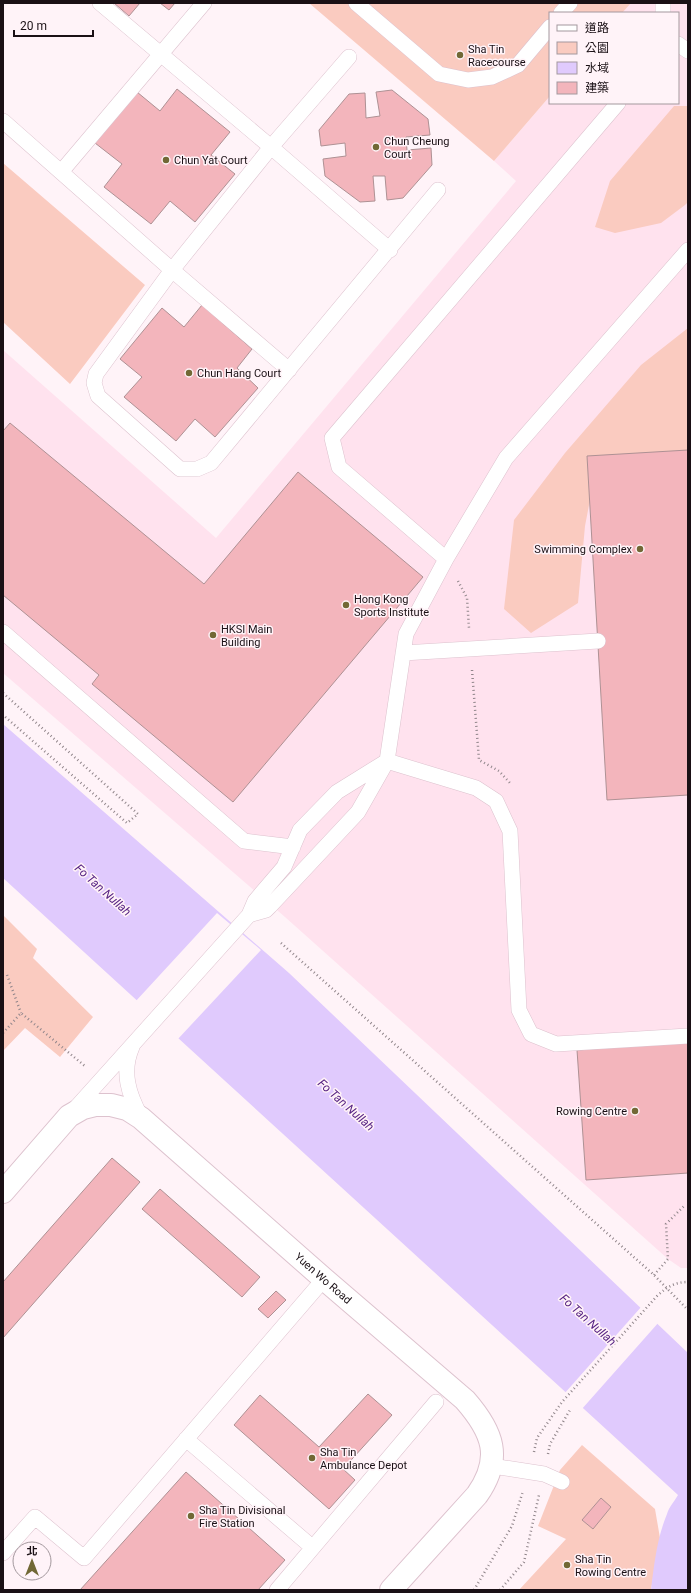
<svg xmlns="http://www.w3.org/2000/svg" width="691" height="1593" viewBox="0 0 691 1593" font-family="Roboto,'Noto Sans TC',sans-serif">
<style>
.built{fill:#ffe2ee}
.green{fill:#facbc0}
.water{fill:#e0cafd}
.pier{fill:#fff3f8}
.building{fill:#f3b5bc;stroke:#ae9194}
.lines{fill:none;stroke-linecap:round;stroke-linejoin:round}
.service-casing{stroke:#ddc2ce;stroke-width:16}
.minor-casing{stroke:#ddc2ce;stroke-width:24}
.path{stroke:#91868b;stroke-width:2.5;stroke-dasharray:1 3;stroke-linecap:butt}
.service{stroke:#fff;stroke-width:15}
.minor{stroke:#fff;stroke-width:22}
.poi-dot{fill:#716835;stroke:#fff3f8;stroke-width:1.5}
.labels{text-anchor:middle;stroke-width:3;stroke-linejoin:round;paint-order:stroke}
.poi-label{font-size:11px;fill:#1a1015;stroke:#fff3f8;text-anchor:start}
.street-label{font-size:11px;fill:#1a1015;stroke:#fff3f8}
.water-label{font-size:12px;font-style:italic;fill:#572383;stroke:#fff3f8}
</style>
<rect width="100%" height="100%" fill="#fff3f8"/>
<path class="built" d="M630 3H688V1268H681L668 1259 285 917 3 673V350L216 538 516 181 494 161 550 96V103H678V13H622Z"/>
<path class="green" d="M309 3H631L622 13H550V96L494 161Z
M674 106H688V202L685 205 661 223 615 233 595 227 610 181Z
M3 163 145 285 70 384 3 322Z
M688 328V451L598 458 585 526 578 603 531 633 504 609 514 520 565 453 641 365Z
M3 915 37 949 33 958 93 1017 60 1057 25 1028 3 1051Z
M582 1445 655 1509 660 1538 651 1590H519L566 1539 538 1526 560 1470Z"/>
<path class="water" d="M3 724 289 973 688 1353V1590H651C654 1565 657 1538 667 1514 669 1507 674 1502 678 1495L3 878Z"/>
<path class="pier" d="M217 913 261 950 177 1040 135 1002Z
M642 1306 659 1322 581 1410 564 1394Z"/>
<path class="building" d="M114 3H140L129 16Z
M160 3H175L169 10Z
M177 89 230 132 211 155 235 174 195 222 170 201 151 224 104 187 122 164 95 143 137 92 160 111Z
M392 90 428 119 430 135 406 137 407 150 431 148 432 165 403 198 387 200 385 176H373L375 201 360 202 325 176 323 159 346 156 345 143 321 146 319 130 349 94 365 93 366 118 380 116 376 92Z
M202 305 252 349 237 368 258 388 215 437 195 419 176 441 124 397 142 377 120 359 162 308 184 327Z
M10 423 204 584 298 472 423 577 233 802 92 684 99 675 3 595V431Z
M688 450V795L607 800 587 456Z
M688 1042V1173L586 1180 577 1050Z
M112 1158 140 1182 3 1338V1282Z
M160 1189 260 1277 242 1297 142 1209Z
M276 1291 286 1300 268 1318 258 1309Z
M368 1394 392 1415 343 1469 355 1480 329 1509 234 1425 260 1395 319 1447Z
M186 1472 285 1560 258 1590H80Z
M601 1498 611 1507 593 1529 582 1520Z"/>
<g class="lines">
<g class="service-casing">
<path id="service" d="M100 3 271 147 390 250
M356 3 439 74 468 80 492 77 518 65 550 27
M663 3V13
M561 13 570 3
M678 44 688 51
M349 57 271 147 172 270 96 374 94 383 98 396 180 469H197L211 463 438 190
M3 121 172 270 289 370
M61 172 204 3
M446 559 339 467 332 438 618 103
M3 632 244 841 293 847
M403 653 598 641
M249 915 266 910 270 906 358 812 387 761 406 634 446 559 506 458 688 250
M132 1047C121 1072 129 1095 141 1117
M73 1111 249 915 255 901 284 867 300 830 337 792 387 761 476 788 496 801 510 831 519 1010 531 1034 556 1044 688 1036
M186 1439 312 1547
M492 1466 544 1474 562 1482
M3 1553 35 1517 84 1558 324 1279
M277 1590 436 1402"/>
</g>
<g class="minor-casing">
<g id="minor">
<path id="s1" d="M3 1192 69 1116 83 1108 95 1105H111L127 1109 141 1118 324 1279 465 1400C493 1432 503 1458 477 1495L391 1590"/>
</g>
</g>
<path class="path" d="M458 581 467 598 469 628
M472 670 479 760 499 771 510 783
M3 693 138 814 127 823 3 715
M281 943 654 1275 688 1310
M3 975H7L21 1013
M3 1033 21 1013 86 1067
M654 1275 668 1259 666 1224 685 1205
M534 1452 537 1438 562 1402 657 1296C667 1287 675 1282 688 1282
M548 1454 550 1444 570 1410
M474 1590 512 1526 523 1491
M500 1590 524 1562 539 1495"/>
<use href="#service" class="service"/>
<use href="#minor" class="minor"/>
</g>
<g class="poi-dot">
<circle cx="460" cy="55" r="4"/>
<circle cx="376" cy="147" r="4"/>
<circle cx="166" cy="160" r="4"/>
<circle cx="189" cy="373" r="4"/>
<circle cx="640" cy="549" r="4"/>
<circle cx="346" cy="605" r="4"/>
<circle cx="213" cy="635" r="4"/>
<circle cx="635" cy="1111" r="4"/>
<circle cx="312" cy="1458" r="4"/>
<circle cx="191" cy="1516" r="4"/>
<circle cx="567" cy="1565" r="4"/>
</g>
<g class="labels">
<g class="poi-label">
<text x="468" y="53">Sha Tin<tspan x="468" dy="13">Racecourse</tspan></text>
<text x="384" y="145">Chun Cheung<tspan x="384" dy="13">Court</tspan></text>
<text x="174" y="164">Chun Yat Court</text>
<text x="197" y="377">Chun Hang Court</text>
<text x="632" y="553" text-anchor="end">Swimming Complex</text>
<text x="354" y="603">Hong Kong<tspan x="354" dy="13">Sports Institute</tspan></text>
<text x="221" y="633">HKSI Main<tspan x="221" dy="13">Building</tspan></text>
<text x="627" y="1115" text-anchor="end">Rowing Centre</text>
<text x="320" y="1456">Sha Tin<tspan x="320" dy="13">Ambulance Depot</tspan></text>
<text x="199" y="1514">Sha Tin Divisional<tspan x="199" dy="13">Fire Station</tspan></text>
<text x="575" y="1563">Sha Tin<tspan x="575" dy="13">Rowing Centre</tspan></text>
</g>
<g class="street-label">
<text dy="4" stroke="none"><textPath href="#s1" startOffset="421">Yuen Wo Road</textPath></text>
</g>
<g class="water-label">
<text transform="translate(103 890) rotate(42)" y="4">Fo Tan Nullah</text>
<text transform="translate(346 1105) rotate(42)" y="4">Fo Tan Nullah</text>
<text transform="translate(588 1320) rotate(42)" y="4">Fo Tan Nullah</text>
</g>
</g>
<rect width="691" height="1593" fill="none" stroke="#1a1015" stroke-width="8"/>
<rect x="549" y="12" width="130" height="92" fill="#fff3f8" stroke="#a3989d"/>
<rect x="557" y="25" width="20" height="6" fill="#ffffff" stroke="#a3989d"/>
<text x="585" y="32" font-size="12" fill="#1a1015">道路</text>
<rect x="557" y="42" width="20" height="12" fill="#facbc0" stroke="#a3989d"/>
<text x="585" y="52" font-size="12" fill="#1a1015">公園</text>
<rect x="557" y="62" width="20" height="12" fill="#e0cafd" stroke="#a3989d"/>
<text x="585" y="72" font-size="12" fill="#1a1015">水域</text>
<rect x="557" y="82" width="20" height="12" fill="#f3b5bc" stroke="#a3989d"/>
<text x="585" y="92" font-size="12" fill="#1a1015">建築</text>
<g transform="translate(32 1561)"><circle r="19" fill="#fff3f8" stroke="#a3989d"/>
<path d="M0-3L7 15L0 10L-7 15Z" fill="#716835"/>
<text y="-6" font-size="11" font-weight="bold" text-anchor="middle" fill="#1a1015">北</text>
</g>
<path d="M14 30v6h79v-6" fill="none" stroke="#1a1015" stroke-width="2"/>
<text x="20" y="30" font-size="12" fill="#1a1015" stroke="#fff3f8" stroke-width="3" paint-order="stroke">20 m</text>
</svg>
